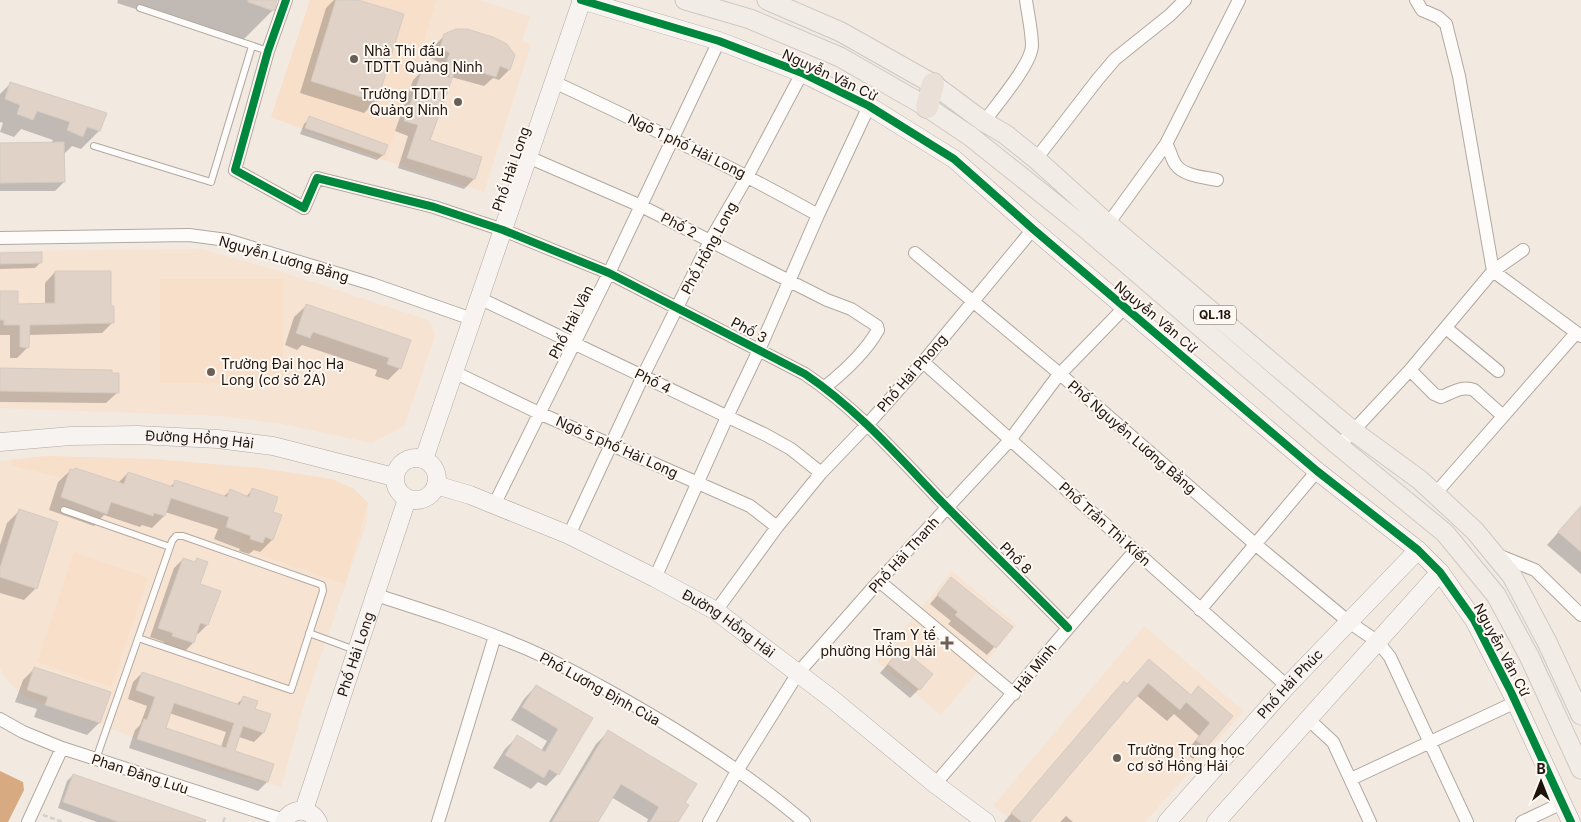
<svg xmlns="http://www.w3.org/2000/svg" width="1581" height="822" viewBox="0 0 1581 822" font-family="Inter,sans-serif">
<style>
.built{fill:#f7e3d2}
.green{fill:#f8dfc9}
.water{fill:#d7aa82}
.shadow{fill:#0003;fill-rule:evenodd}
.building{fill:#e0d2c6;stroke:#d4cbc3;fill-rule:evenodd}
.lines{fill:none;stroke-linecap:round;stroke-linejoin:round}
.lane-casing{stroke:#b1a8a0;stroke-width:8}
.street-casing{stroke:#b1a8a0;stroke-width:14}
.secondary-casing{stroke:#b1a8a0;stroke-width:19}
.primary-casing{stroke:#cdc8c4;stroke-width:21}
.highway-casing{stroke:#cdc8c4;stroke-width:24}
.path{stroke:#d2cfcc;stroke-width:2.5;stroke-dasharray:5 2.5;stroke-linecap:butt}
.lane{stroke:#fdfcfa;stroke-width:6}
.street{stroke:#fdfcfa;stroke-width:12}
.secondary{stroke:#f7f3f0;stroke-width:18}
.primary{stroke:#f1ece6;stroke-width:19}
.highway{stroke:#eae0d8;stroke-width:22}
.cycleway-casing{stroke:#fef8f3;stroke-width:11}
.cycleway{stroke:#00873e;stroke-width:8}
.poi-dot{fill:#695f57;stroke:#fef8f3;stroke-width:2}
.labels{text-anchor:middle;stroke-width:4;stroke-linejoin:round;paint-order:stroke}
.shield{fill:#fef8f3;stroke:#625851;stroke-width:1}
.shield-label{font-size:12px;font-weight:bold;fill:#1f140c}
.poi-label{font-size:14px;fill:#1f140c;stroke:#fef8f3;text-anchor:start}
.street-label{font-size:14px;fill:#1f140c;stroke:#fef8f3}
</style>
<rect width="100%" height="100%" fill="#f2e9e1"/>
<path class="built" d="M437 0H478L530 16 522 41 531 44 484 192 386 161Z
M202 249 279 271 428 320 432 325 435 336 404 426 372 443 282 424 221 416 0 408V251Z
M46 456 259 468 332 479 354 489 368 503 367 522 303 708 281 787 223 771 26 697 15 689 4 676 0 668V461Z
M952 571 1017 625 941 715 877 661Z
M1144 626 1244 711 1145 822H1014L993 806Z"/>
<path class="green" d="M310 0H437L386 161 271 117Z
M160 279H283V383H160Z
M49 456 155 459 259 468 332 479 354 489 368 503 345 584 238 547 243 533 251 536V539L262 543 265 537 273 540 282 515 273 512 278 497 253 488 249 497 230 490 227 497 175 480 173 487 128 472 124 484 75 468 74 470 70 469 67 479 13 466 11 460Z
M74 552 148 578 111 687 37 662Z"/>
<path class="water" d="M0 771 23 782 24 790 8 822H0Z"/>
<path class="shadow" d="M118 0H276L273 10 240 43 117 3Z
M334 0H354L376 101 364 113 300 93 326 8Z
M445 35 509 70 499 80 493 78 484 86 451 77 428 141 481 158 474 179 464 189 398 168 408 136 395 131 413 80 423 70 438 75 437 71 441 63 431 58 435 45Z
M10 84 99 131 81 149 72 146 63 155 64 182 55 191H0V144L51 143 53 140 21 129 14 137 0 132 3 123 0 122V94Z
M310 118 383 155 377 160 300 134 304 124Z
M0 254 40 263 35 268 0 269Z
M55 272 110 307 113 322 102 333 28 335V347L17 358H10V335H0V293L17 305 45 304V283Z
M307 305 409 341 400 368 388 380 375 376 377 370 302 345 297 350 285 345 294 317Z
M0 370 118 392 106 403 0 402Z
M71 470 118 483 128 473 170 487 175 482 223 497 230 491 246 497 253 489 271 512 281 516 272 540 260 552 254 550 249 554 239 551 240 549 214 539 218 529 165 512 164 516 152 528 142 525 140 527 104 515 94 526 49 510 58 482Z
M1581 507V574L1547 545Z
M19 511 36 588 24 600 0 593V545L7 523Z
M183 559 194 563 197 560 199 585 207 625 198 634 196 633 193 643 184 652 164 645V642L150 637 174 568Z
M951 579 1011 628 987 655 948 624 951 621 930 604Z
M901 649 919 689 910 698 880 673Z
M35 668 109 693 99 723 87 735 34 717 37 709 15 702 23 680Z
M142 673 236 705 243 698 254 710 263 733 254 742 239 737 233 752 267 782 258 791 129 748 135 730 140 725 147 706 128 699 133 682ZM169 713 226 732 221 747 164 728Z
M1137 673 1231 716 1193 759 1185 753 1199 736 1174 714 1167 721 1136 695 1028 822H1004L1112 695 1124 683 1126 685Z
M536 686 591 719 558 774 546 786 538 782 531 789 493 768 505 749 517 737 541 751 547 741 511 720 524 699Z
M608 732 683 803 677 822H647L648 819 611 797 596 822H549L596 744Z
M73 775 206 822H97L58 808 67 781Z
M1066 816 1073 822H1060Z"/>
<path class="building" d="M248 0H277L274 11 248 2Z
M336 0H358L404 14 377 102 311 81Z
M456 29H467L493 37 507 44 515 55 510 70 500 66 496 77 457 65 430 140 482 157 475 179 407 158 418 125 404 121 423 68 450 78 447 60 450 53 440 48 444 34Z
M10 82 107 113 100 131 87 127 83 137 67 130 70 122 37 111 33 120 17 114 20 105 5 99Z
M309 116 388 145 384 155 305 128Z
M64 142 65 182 0 183V143Z
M42 252V263L0 264V253Z
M55 271H111V306H114V323L30 325 29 348 20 347V325H4V320H0V291H18V304L55 303Z
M306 304 411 340 401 369 387 364 389 358 313 332 310 338 296 333Z
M0 368 112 370V373H119V393L0 391Z
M75 468 124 484 128 472 173 487 175 480 227 497 230 489 249 497 252 488 278 497 273 512 282 515 273 540 265 537 263 543 250 539 251 536 226 527 229 517 171 498 165 516 154 513 153 516 111 502 107 514 61 497 70 469 74 470Z
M1581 506V552L1558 532Z
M19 509 58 522 37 589 0 577V568Z
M183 558 195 562 197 558 208 562 200 584 221 591 208 625 200 623 194 643 172 636 173 633 158 628Z
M951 577 1013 627 996 648 955 615 958 612 937 595Z
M901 648 933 674 920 690 888 664Z
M1149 659 1191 695 1198 686 1233 716 1206 748 1196 740 1210 723 1186 702 1180 710 1148 683 1030 822H1022L1011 813 1124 681 1127 684Z
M34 667 111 692 100 723 45 705 48 697 27 690Z
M142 672 240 705 243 696 258 701 255 709 271 714 264 733 243 726 235 751 274 764 268 782 137 739 144 719 147 720 155 697 136 690ZM174 703 234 723 226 748 166 728Z
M536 685 593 718 559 775 549 769 544 778 505 755 517 735 545 752 558 729 522 707Z
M608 730 697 784 685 803 689 805 678 822H650L659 807 621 784 598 822H552Z
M73 774 206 820 205 822H119L63 802Z"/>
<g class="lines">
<g class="lane-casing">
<path id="lane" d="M140 8 268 51
M94 146 211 182 252 46
M64 510 170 547
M309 633 355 650
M96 759 172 541 176 536H183L322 585 323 591 291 690 138 638"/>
</g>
<g class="street-casing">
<path id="street" d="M286 0 268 51 235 170 304 208 317 178 434 207 503 230 609 273 805 374C857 409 898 456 941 501 983 544 1026 585 1068 628
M1416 0 1422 10 1438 17 1446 24 1459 76 1493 271 1581 336
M554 82C644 124 732 167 818 215
M984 122C996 105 1031 65 1032 46 1032 31 1028 15 1026 0
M1166 144C1171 151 1171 159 1176 165 1184 176 1204 177 1217 180
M528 157 641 206 827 300 851 309 877 326 878 330C865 353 845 371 825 387
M1036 159 1098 79 1115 59 1170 15 1185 0
M1108 224 1166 144 1239 0
M0 238 189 235 227 240 372 284 472 319
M915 253 1060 374 1255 544 1349 622 1378 642 1390 657 1467 822
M479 298 766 435 791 449 821 473
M1446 328 1498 371
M923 362 1287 686
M1410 370 1434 394 1441 397C1452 393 1462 385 1474 390L1503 416
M454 372 539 413 750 506 777 527
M1339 446 1410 370 1493 271 1523 250
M1435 494 1576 333
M494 505 609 273 719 41
M569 535 643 376 710 241 748 175 802 73
M1495 554 1535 570 1581 615
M655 578 727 417 759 350 818 215 869 106
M879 581 1014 694
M376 595C423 610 470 625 515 644 544 655 572 671 600 686 671 725 742 769 804 822
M1200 610 1317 471
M716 611 777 527 821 473 868 424 923 362 1033 229
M0 719 23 732 62 748 284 820
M1308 719 1333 742 1370 822
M1351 779 1516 702
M935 784C1002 707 1067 628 1135 551
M28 822 62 748
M438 822 495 636
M709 822 737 771 798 673 879 581 1010 440 1057 377 1125 307
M1522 822 1562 803"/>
</g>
<g class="secondary-casing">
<g id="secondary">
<path d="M581 0 719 41 802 73 869 106 954 159 1033 229 1317 471 1418 550 1440 572 1474 620 1511 692 1571 822"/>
<path id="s1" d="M0 442 71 436 137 435 218 439 273 446 394 477"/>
<circle cx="416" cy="479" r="21"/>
<path d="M424 459 582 0"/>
<path id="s2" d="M436 485 470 495 569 535 655 578 716 611 832 699 935 784 986 822"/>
<path id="s3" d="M304 810 407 499"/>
<path d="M284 822C291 807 310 807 318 822"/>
<path id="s4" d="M1167 822 1287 686 1418 550"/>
<path d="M1216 822 1440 572"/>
</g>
</g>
<g class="primary-casing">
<path id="primary" d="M685 0 750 19 840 57 927 107 970 136 1084 227 1339 446 1445 533 1496 595 1529 656 1581 769
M767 0 841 32 933 84 984 122 1005 134 1036 159 1108 224 1353 431 1420 480 1475 531 1512 576 1547 642 1581 715"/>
</g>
<g class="highway-casing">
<path id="highway" d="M927 107 933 84"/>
</g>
<path class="path" d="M43 815 63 822
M223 822 226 815"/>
<use href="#lane" class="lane"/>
<use href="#street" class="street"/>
<use href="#secondary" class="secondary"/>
<use href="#primary" class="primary"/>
<use href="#highway" class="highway"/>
<g class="cycleway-casing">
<path id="cycleway" d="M286 0 268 51 235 170 304 208 317 178 434 207 503 230 609 273 805 374C857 409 898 456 941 501 983 544 1026 585 1068 628
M581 0 719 41 802 73 869 106 954 159 1033 229 1317 471 1418 550 1440 572 1474 620 1511 692 1571 822"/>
</g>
<use href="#cycleway" class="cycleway"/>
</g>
<g class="poi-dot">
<circle cx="354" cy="59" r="5"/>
<circle cx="458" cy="102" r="5"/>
<circle cx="211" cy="372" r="5"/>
<path d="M944.5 635.5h5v5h5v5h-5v5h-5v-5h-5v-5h5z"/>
<circle cx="1117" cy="758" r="5"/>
</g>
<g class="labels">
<rect class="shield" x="1194" y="305.5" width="42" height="19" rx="4"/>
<g class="shield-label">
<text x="1215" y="319">QL.18</text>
</g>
<g class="poi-label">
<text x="364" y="56">Nhà Thi đấu<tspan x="364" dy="16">TDTT Quảng Ninh</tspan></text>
<text x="448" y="99" text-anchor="end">Trường TDTT<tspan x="448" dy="16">Quảng Ninh</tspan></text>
<text x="221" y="369">Trường Đại học Hạ<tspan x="221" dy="16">Long (cơ sở 2A)</tspan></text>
<text x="936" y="640" text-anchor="end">Trạm Y tế<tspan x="936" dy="16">phường Hồng Hải</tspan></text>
<text x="1127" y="755">Trường Trung học<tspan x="1127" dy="16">cơ sở Hồng Hải</tspan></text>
</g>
<g class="street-label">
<text transform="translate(830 75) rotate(25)" y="5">Nguyễn Văn Cừ</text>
<text transform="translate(687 146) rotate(26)" y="5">Ngõ 1 phố Hải Long</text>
<text transform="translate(511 169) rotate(-71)" y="5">Phố Hải Long</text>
<text transform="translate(679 225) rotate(27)" y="5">Phố 2</text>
<text transform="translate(709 248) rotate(-62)" y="5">Phố Hồng Long</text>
<text transform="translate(284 259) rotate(16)" y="5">Nguyễn Lương Bằng</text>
<text transform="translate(1156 317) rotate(40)" y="5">Nguyễn Văn Cừ</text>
<text transform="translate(571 322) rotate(-63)" y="5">Phố Hải Vân</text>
<text transform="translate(749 330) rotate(28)" y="5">Phố 3</text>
<text transform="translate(912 373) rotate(-49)" y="5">Phố Hải Phong</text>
<text transform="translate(653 381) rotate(26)" y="5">Phố 4</text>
<text transform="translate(1132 437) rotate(41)" y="5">Phố Nguyễn Lương Bằng</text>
<text dy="5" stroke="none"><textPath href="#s1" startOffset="200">Đường Hồng Hải</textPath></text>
<text transform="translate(617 447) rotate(24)" y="5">Ngõ 5 phố Hải Long</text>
<text transform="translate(1105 524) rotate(42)" y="5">Phố Trần Thì Kiến</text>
<text transform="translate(904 555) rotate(-48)" y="5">Phố Hải Thanh</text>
<text transform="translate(1016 558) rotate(45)" y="5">Phố 8</text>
<text dy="5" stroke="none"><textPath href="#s2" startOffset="325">Đường Hồng Hải</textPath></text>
<text transform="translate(1502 650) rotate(62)" y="5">Nguyễn Văn Cừ</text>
<text dy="5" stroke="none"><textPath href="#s3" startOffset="164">Phố Hải Long</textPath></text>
<text transform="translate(1035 668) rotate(-51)" y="5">Hải Minh</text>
<text dy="5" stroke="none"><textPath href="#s4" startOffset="185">Phố Hải Phúc</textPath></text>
<text transform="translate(600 689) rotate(29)" y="5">Phố Lương Định Của</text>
<text transform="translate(140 774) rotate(18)" y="5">Phan Đăng Lưu</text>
</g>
</g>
<g transform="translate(1541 782)" stroke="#fef8f3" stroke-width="4" paint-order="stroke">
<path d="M0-4L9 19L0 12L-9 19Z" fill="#1f140c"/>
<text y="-8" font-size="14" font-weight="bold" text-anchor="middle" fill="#1f140c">B</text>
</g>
</svg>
